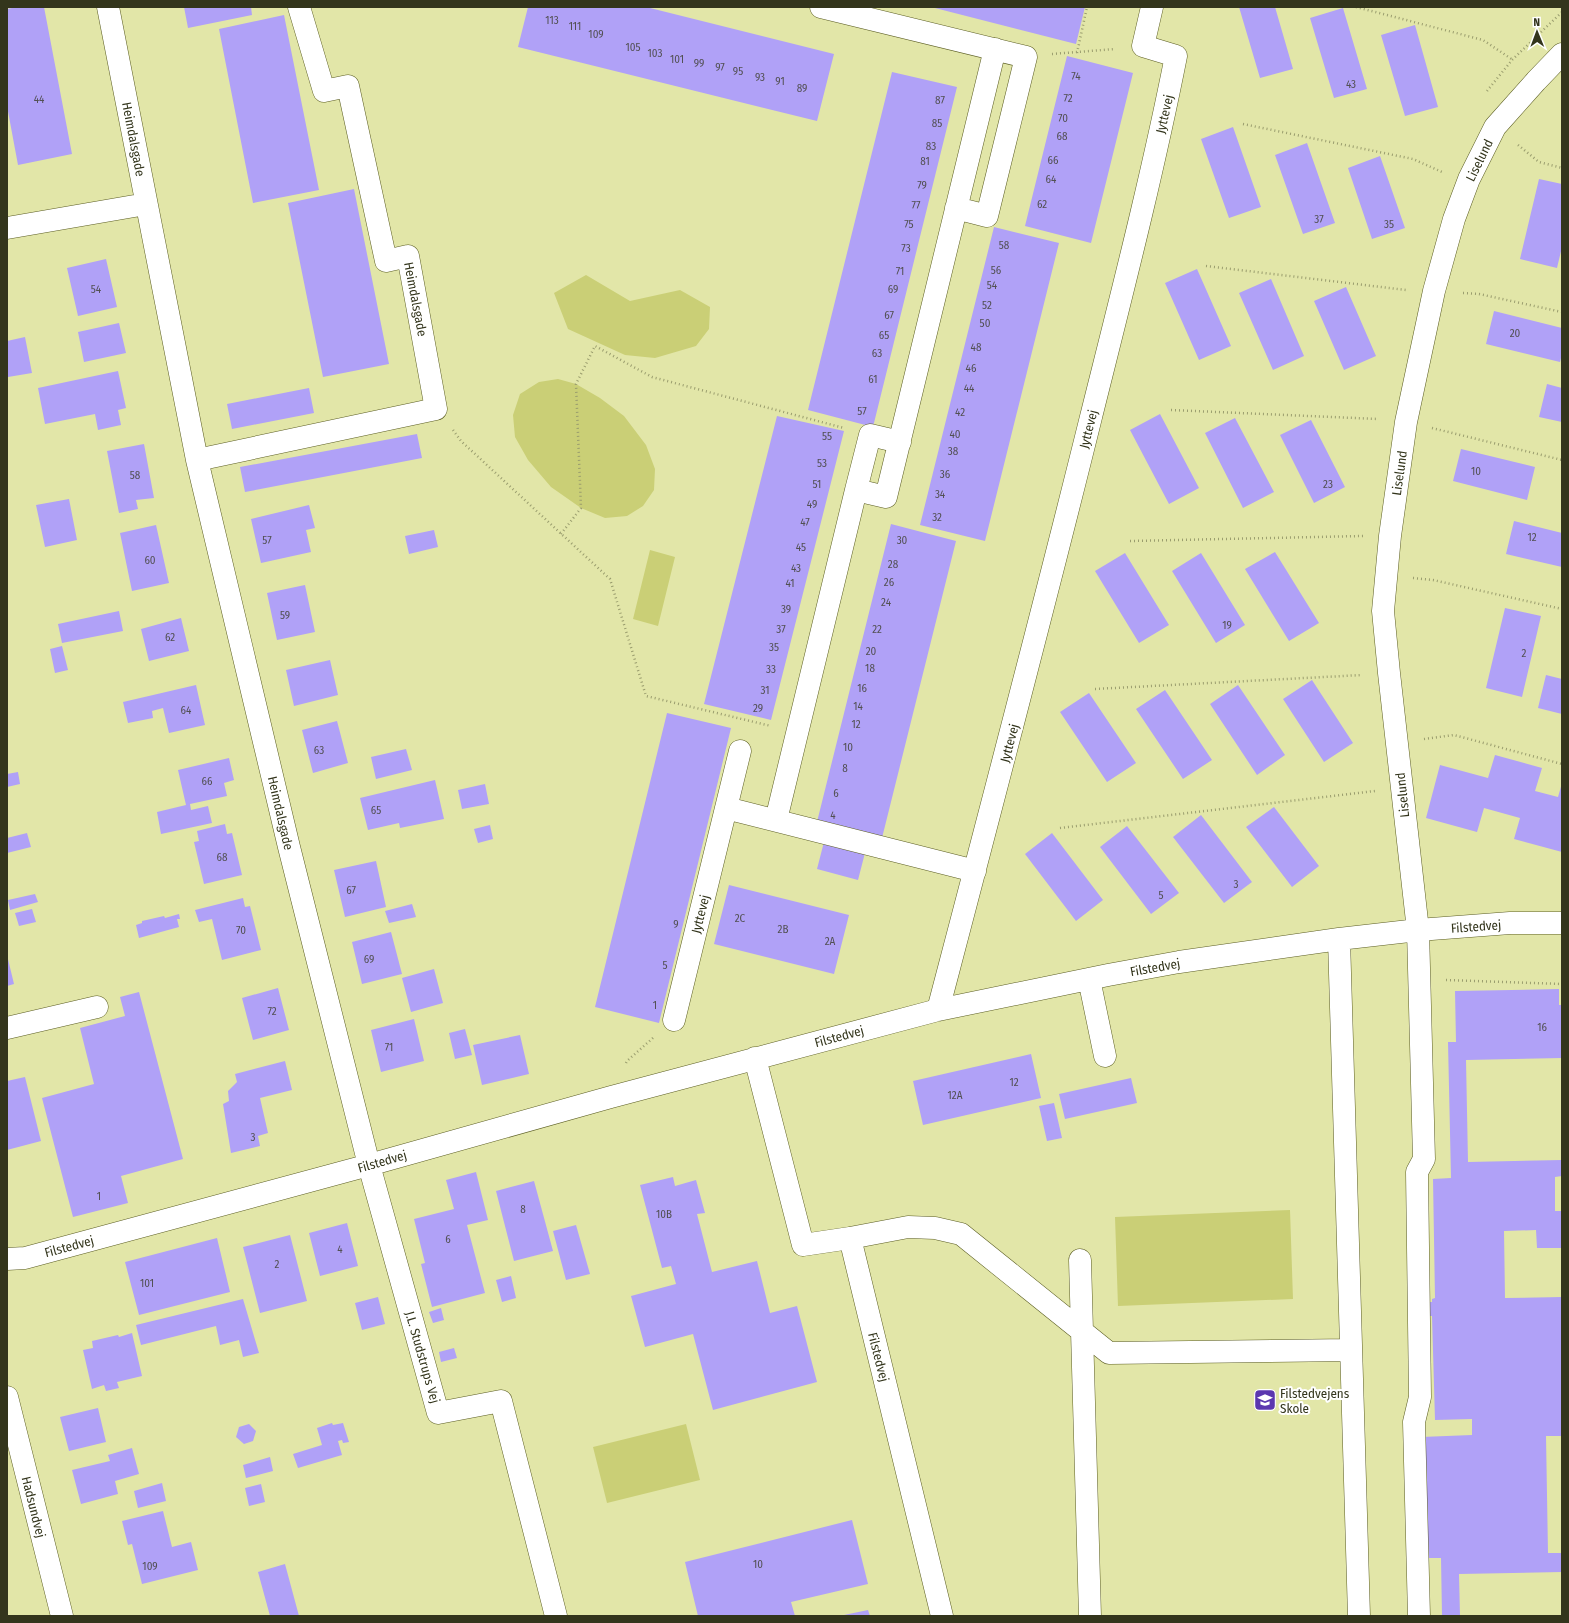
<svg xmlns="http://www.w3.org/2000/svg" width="1569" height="1623" viewBox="0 0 1569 1623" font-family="'Fira Sans Condensed',sans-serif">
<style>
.green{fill:#cacf76}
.building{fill:#b0a1f7}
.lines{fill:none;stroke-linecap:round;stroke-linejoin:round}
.minor-casing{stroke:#5c5e24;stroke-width:23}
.path{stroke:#9a9d6e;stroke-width:2.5;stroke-dasharray:1 3;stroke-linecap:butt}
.minor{stroke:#fff;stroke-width:22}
.labels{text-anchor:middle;stroke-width:4;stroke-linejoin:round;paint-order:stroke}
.number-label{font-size:11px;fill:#525053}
.street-label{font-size:13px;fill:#33351c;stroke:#fff}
.poi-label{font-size:13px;fill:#33351c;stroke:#fff;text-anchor:start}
</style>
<rect width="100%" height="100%" fill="#e2e6a8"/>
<path class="green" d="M586 275 630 301 680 290 710 307 709 329 696 346 655 358 625 355 568 329 554 293Z
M558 379 576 384 600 398 624 416 646 445 655 469 654 490 643 506 627 516 605 518 581 508 551 487 528 460 515 437 513 415 520 394 539 382Z
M650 550 675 557 658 626 633 619Z
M1290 1210 1293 1299 1118 1306 1115 1217Z
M686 1424 700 1480 607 1503 593 1447Z"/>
<path class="building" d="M17 7H44L72 154 18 165 7 106V9Z
M184 7H251L252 15 188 28Z
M528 7H646L834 54 817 121 518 47Z
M931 7H1085L1076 44Z
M1239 7H1275L1293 69 1260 78Z
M1343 8 1367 89 1334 98 1310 18Z
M284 15 319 190 253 203 219 29Z
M1415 25 1438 107 1405 116 1381 35Z
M1067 56 1133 73 1091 243 1025 226Z
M892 72 957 87 873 427 808 410Z
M1233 127 1261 207 1229 218 1201 139Z
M1307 143 1335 223 1303 234 1275 155Z
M1380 156 1405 228 1372 239 1348 168Z
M1539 179 1562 184V247L1557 268 1520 259Z
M354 189 389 364 323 377 288 203Z
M994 227 1059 243 985 541 920 525Z
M106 259 117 307 78 316 67 268Z
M1197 269 1231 346 1199 360 1165 283Z
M1271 279 1304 356 1273 370 1239 293Z
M1346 287 1376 356 1344 370 1314 301Z
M1494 311 1562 328V354L1560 362 1486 344Z
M119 323 126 353 84 362 78 332Z
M25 337 32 373 8 377 7 341Z
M118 371 126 408 118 410 121 425 98 430 95 414 45 424 38 388Z
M1547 384 1562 388V422L1539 417Z
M309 388 314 413 232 429 227 404Z
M1160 414 1199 488 1169 504 1130 430Z
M777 416 844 431 771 720 704 704Z
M1235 418 1274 492 1243 508 1205 433Z
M1311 420 1345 487 1314 503 1280 435Z
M417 434 422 458 245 492 240 467Z
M144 444 154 498 136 500 138 509 119 513 107 451Z
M1461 449 1535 467 1527 500 1453 481Z
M69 499 77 540 45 547 36 505Z
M309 505 315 528 306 530 311 552 261 563 251 519Z
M1514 521 1562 533V567L1506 554Z
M891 524 956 541 882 838 817 822Z
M156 525 169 583 132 591 120 533Z
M434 530 438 547 409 554 405 536Z
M1275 552 1319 623 1289 641 1245 569Z
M1125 553 1169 625 1139 643 1095 571Z
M1201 553 1245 625 1216 643 1172 571Z
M305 585 315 632 277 640 267 593Z
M1505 608 1541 616 1522 697 1486 688Z
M119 611 123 631 62 643 58 624Z
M181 618 189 651 149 661 141 629Z
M62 646 68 670 55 673 50 649Z
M330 660 338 695 294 706 286 670Z
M1546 675 1562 679V714L1538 708Z
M1312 680 1353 743 1324 762 1283 699Z
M196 685 205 725 169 733 163 708 152 711 153 718 128 723 123 702Z
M1238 685 1285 755 1257 775 1210 704Z
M1165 690 1212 760 1183 779 1136 709Z
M1089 693 1136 763 1107 782 1060 712Z
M667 713 731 728 659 1023 595 1007Z
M337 721 348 763 313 773 302 730Z
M406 749 412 770 376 779 371 757Z
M1495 755 1542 768 1535 791 1558 797 1562 783V852L1514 839 1520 818 1484 808 1477 832 1426 818 1440 765 1488 778Z
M229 758 234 780 224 783 227 796 190 804 191 810 208 806 212 823 161 834 157 812 186 805 178 770Z
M18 772 20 784 7 787V774Z
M435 780 444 819 400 828 399 823 368 830 360 798Z
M485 784 489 804 462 809 458 790Z
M1274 807 1319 866 1292 887 1246 827Z
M1201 815 1252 882 1224 903 1173 837Z
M225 824 227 834 232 833 242 875 204 884 194 842 199 841 197 831Z
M490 825 493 839 478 843 474 829Z
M1127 826 1179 893 1151 914 1100 847Z
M27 833 31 847 7 853V838Z
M1052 833 1103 900 1076 921 1025 854Z
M825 838 866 849 858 880 817 869Z
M376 861 386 907 345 917 334 870Z
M729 885 849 915 834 974 714 944Z
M35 894 38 902 10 910 8 900Z
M243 898 245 907 250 906 261 950 222 960 212 919 199 922 195 910Z
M412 904 416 917 389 923 385 911Z
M32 909 36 922 19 926 15 913Z
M179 914 180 919H177L179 927 139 938 136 925 142 923V921L164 916 165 918Z
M391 932 402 974 362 984 352 942Z
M7 955 14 984 7 986Z
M434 969 443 1003 411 1012 402 978Z
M278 988 289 1030 253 1040 242 998Z
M1559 989V1005H1562V1058L1466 1060 1468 1162 1562 1160V1176L1555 1177V1211H1562V1248H1537L1536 1230 1504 1231 1505 1298 1562 1297V1436H1546L1548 1553H1562V1572L1459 1574 1460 1616H1442L1441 1558H1423L1421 1437 1472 1435V1419L1435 1420 1432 1316H1426V1302H1432V1299L1435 1298 1433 1179 1451 1178 1448 1042H1456L1455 991Z
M139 992 183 1159 121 1176 128 1203 73 1217 42 1098 94 1084 80 1028 125 1016 120 997Z
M414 1019 424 1061 381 1072 371 1030Z
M465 1029 472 1055 455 1059 449 1033Z
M520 1035 529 1074 482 1085 473 1045Z
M1031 1054 1041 1098 923 1125 913 1081Z
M285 1061 292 1090 260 1098 268 1133 258 1136 260 1146 231 1153 223 1104 229 1101 228 1091 237 1082 235 1074Z
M25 1077 41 1141 7 1150V1081Z
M1131 1078 1137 1103 1065 1119 1059 1094Z
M1054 1103 1062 1138 1047 1141 1039 1106Z
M476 1172 488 1220 467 1225 485 1293 432 1307 421 1264 425 1263 414 1219 454 1209 446 1180Z
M673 1177 675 1186 696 1180 705 1213 697 1214 712 1272 757 1261 770 1313 797 1306 817 1382 713 1410 693 1334 645 1347 631 1296 676 1284 671 1266 662 1268 640 1185Z
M534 1181 553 1251 514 1261 496 1191Z
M347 1223 358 1266 320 1276 309 1233Z
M576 1225 590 1274 566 1280 553 1231Z
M290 1235 307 1301 260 1313 243 1247Z
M217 1238 230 1292 139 1315 125 1262Z
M511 1276 516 1298 502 1302 496 1280Z
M378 1297 385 1324 362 1330 355 1303Z
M243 1299 259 1353 243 1357 239 1340 220 1345 216 1326 141 1345 136 1325Z
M441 1308 444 1320 433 1323 429 1312Z
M132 1333 142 1376 117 1382 119 1388 106 1391 104 1385 92 1389 83 1350 93 1348 92 1341 118 1335 119 1337Z
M454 1348 457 1358 441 1362 439 1352Z
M98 1408 106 1442 69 1451 60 1417Z
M332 1423 333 1425 343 1423 349 1442 343 1443 342 1440 338 1441 342 1455 298 1468 293 1454 322 1445 317 1428Z
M249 1424 256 1431 253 1441 244 1444 236 1437 239 1427Z
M132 1448 139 1474 115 1481 118 1494 81 1504 72 1470 110 1461 108 1455Z
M270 1457 273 1471 246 1478 243 1465Z
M162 1483 166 1501 138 1508 134 1491Z
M261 1484 265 1502 249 1506 245 1488Z
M163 1511 172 1547 191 1542 198 1570 142 1584 132 1544 128 1545 122 1521Z
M852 1520 868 1584 791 1602 795 1616H698L685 1562Z
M285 1564 299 1616H270L258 1572Z
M868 1610 870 1616H844V1615Z"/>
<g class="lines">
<g class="minor-casing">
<path id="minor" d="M108 7 197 460 289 847 369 1165 438 1413 501 1401 556 1616
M821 7 1026 57 987 216 956 208
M7 228 146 204
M197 460 436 409 408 256 386 261 348 86 324 91 299 7
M856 490 870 435 900 442
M726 808 975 871
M776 820 856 490 886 497 995 49
M1339 939 1359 1616
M1089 979 1105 1056
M938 1010C990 812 1042 615 1091 417 1121 297 1152 177 1176 56L1143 46 1152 7
M674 1020 740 751
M7 1028 97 1007
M755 1058 803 1245 850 1238 942 1616
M850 1238 908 1227 935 1228 961 1234 1109 1353 1351 1350
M7 1259 25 1258 369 1165 611 1097 938 1010 1108 975 1179 962 1339 939 1418 930 1510 923H1562
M1080 1260 1090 1616
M7 1397 62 1616
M1419 1616 1414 1422 1420 1397 1417 1172 1424 1159 1418 930 1389 673 1383 611 1390 536 1406 422 1434 291 1454 219 1469 179 1495 127 1536 81 1562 54"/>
</g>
<path class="path" d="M1356 7 1483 40 1513 60
M1077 53 1087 7
M1052 54 1115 49
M1487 91 1512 60 1562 12
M1243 124 1413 159 1442 172
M1518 145 1539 162 1562 168
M1206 266 1406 290
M1463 293 1479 294 1562 312
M1171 410 1378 419
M1432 428 1562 460
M453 430 461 441 610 579 646 696 771 726
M561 534 581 508 576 384 595 346 652 377 844 428
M1130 541 1363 536
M1413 578 1433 580 1562 609
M1095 689 1362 675
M1424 739 1454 735 1562 764
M1060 828 1375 791
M1446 980 1562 984
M626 1063 627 1061 654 1037"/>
<use href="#minor" class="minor"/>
</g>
<defs>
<g id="school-square" transform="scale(1.15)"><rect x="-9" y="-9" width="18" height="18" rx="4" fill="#5b37af" stroke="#fff"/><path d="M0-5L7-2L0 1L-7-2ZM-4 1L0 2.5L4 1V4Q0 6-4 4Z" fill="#fff"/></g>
</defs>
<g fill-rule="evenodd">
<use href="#school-square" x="1265" y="1400"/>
</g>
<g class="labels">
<g class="number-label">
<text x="552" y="24">113</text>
<text x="575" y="30">111</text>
<text x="596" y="38">109</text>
<text x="633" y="51">105</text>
<text x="655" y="57">103</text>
<text x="677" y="63">101</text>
<text x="699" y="67">99</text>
<text x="720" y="71">97</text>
<text x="738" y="75">95</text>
<text x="1076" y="80">74</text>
<text x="760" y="81">93</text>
<text x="780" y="85">91</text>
<text x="1351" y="88">43</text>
<text x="802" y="92">89</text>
<text x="1068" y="102">72</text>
<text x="39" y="103">44</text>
<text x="940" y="104">87</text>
<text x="1063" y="122">70</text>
<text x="937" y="127">85</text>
<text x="1062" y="140">68</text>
<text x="931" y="150">83</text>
<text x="1053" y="164">66</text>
<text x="925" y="165">81</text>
<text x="1051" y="183">64</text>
<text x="922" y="189">79</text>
<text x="1042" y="208">62</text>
<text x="916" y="209">77</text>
<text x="1319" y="223">37</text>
<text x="909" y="228">75</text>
<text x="1389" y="228">35</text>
<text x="1004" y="249">58</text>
<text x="906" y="252">73</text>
<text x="996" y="274">56</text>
<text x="900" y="275">71</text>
<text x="992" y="289">54</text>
<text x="96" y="293">54</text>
<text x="893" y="293">69</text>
<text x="987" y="309">52</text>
<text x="889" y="319">67</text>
<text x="985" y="327">50</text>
<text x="1515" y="337">20</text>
<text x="884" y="339">65</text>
<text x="976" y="351">48</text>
<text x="877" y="357">63</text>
<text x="971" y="372">46</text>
<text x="873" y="383">61</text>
<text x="969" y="392">44</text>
<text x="862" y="415">57</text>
<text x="960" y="416">42</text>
<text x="955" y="438">40</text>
<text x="827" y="440">55</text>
<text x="953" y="455">38</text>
<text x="822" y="467">53</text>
<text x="1476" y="475">10</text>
<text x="945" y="478">36</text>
<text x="135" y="479">58</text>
<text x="817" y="488">51</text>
<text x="1328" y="488">23</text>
<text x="940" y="498">34</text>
<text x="812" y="508">49</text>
<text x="937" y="521">32</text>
<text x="805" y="526">47</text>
<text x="1532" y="541">12</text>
<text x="267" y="544">57</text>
<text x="902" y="544">30</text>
<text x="801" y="551">45</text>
<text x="150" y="564">60</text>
<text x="893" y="568">28</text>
<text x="796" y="572">43</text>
<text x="889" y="586">26</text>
<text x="790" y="587">41</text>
<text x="886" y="606">24</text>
<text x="786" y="613">39</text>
<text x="285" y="619">59</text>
<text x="1227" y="629">19</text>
<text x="781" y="633">37</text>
<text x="877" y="633">22</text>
<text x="170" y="641">62</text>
<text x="774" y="651">35</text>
<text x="871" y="655">20</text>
<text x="1524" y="657">2</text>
<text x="870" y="672">18</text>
<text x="771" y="673">33</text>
<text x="862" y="692">16</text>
<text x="765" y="694">31</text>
<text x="858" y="710">14</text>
<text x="758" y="712">29</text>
<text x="186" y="714">64</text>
<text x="856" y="728">12</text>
<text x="848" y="751">10</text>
<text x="319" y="754">63</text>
<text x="845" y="772">8</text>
<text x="207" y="785">66</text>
<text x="836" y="797">6</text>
<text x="376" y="814">65</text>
<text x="833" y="819">4</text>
<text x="222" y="861">68</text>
<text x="1236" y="888">3</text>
<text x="351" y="894">67</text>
<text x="1161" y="899">5</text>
<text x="740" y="922">2C</text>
<text x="676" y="928">9</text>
<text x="783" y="933">2B</text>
<text x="241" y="934">70</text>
<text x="830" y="945">2A</text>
<text x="369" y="963">69</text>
<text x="665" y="969">5</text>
<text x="655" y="1009">1</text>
<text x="272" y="1015">72</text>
<text x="1542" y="1031">16</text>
<text x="389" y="1051">71</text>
<text x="1014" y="1086">12</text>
<text x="955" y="1099">12A</text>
<text x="253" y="1141">3</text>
<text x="99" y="1200">1</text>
<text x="523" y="1213">8</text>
<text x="664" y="1218">10B</text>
<text x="448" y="1243">6</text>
<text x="340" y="1253">4</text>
<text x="277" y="1268">2</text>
<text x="147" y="1287">101</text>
<text x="758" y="1568">10</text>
<text x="150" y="1570">109</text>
</g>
<g class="street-label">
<text transform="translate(1164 114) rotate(-77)" y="5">Jyttevej</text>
<text transform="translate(134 139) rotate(79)" y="5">Heimdalsgade</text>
<text transform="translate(1479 160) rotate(-64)" y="5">Liselund</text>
<text transform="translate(416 299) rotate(79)" y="5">Heimdalsgade</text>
<text transform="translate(1088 429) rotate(-76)" y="5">Jyttevej</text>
<text transform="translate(1399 473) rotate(-82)" y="5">Liselund</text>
<text transform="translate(1009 743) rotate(-75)" y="5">Jyttevej</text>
<text transform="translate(1402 795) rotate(-96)" y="5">Liselund</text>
<text transform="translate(281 813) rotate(77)" y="5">Heimdalsgade</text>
<text transform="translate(700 914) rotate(-76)" y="5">Jyttevej</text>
<text transform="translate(1476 926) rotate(-4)" y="5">Filstedvej</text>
<text transform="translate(1155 967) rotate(-10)" y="5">Filstedvej</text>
<text transform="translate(839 1036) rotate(-15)" y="5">Filstedvej</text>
<text transform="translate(382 1161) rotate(-16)" y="5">Filstedvej</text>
<text transform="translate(69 1246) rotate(-15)" y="5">Filstedvej</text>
<text transform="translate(423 1357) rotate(74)" y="5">J.L. Studstrups Vej</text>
<text transform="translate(879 1357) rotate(76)" y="5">Filstedvej</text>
<text transform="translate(34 1507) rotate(76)" y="5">Hadsundvej</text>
</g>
<g class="poi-label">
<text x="1280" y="1398">Filstedvejens<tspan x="1280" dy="15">Skole</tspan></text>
</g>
</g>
<rect width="1569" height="1623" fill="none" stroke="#33351c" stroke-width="16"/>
<g transform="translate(1537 32) rotate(359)" stroke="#ffffff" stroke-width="3" paint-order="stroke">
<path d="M0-3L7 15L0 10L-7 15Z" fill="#33351c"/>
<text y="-6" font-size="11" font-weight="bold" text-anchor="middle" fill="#33351c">N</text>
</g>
</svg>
